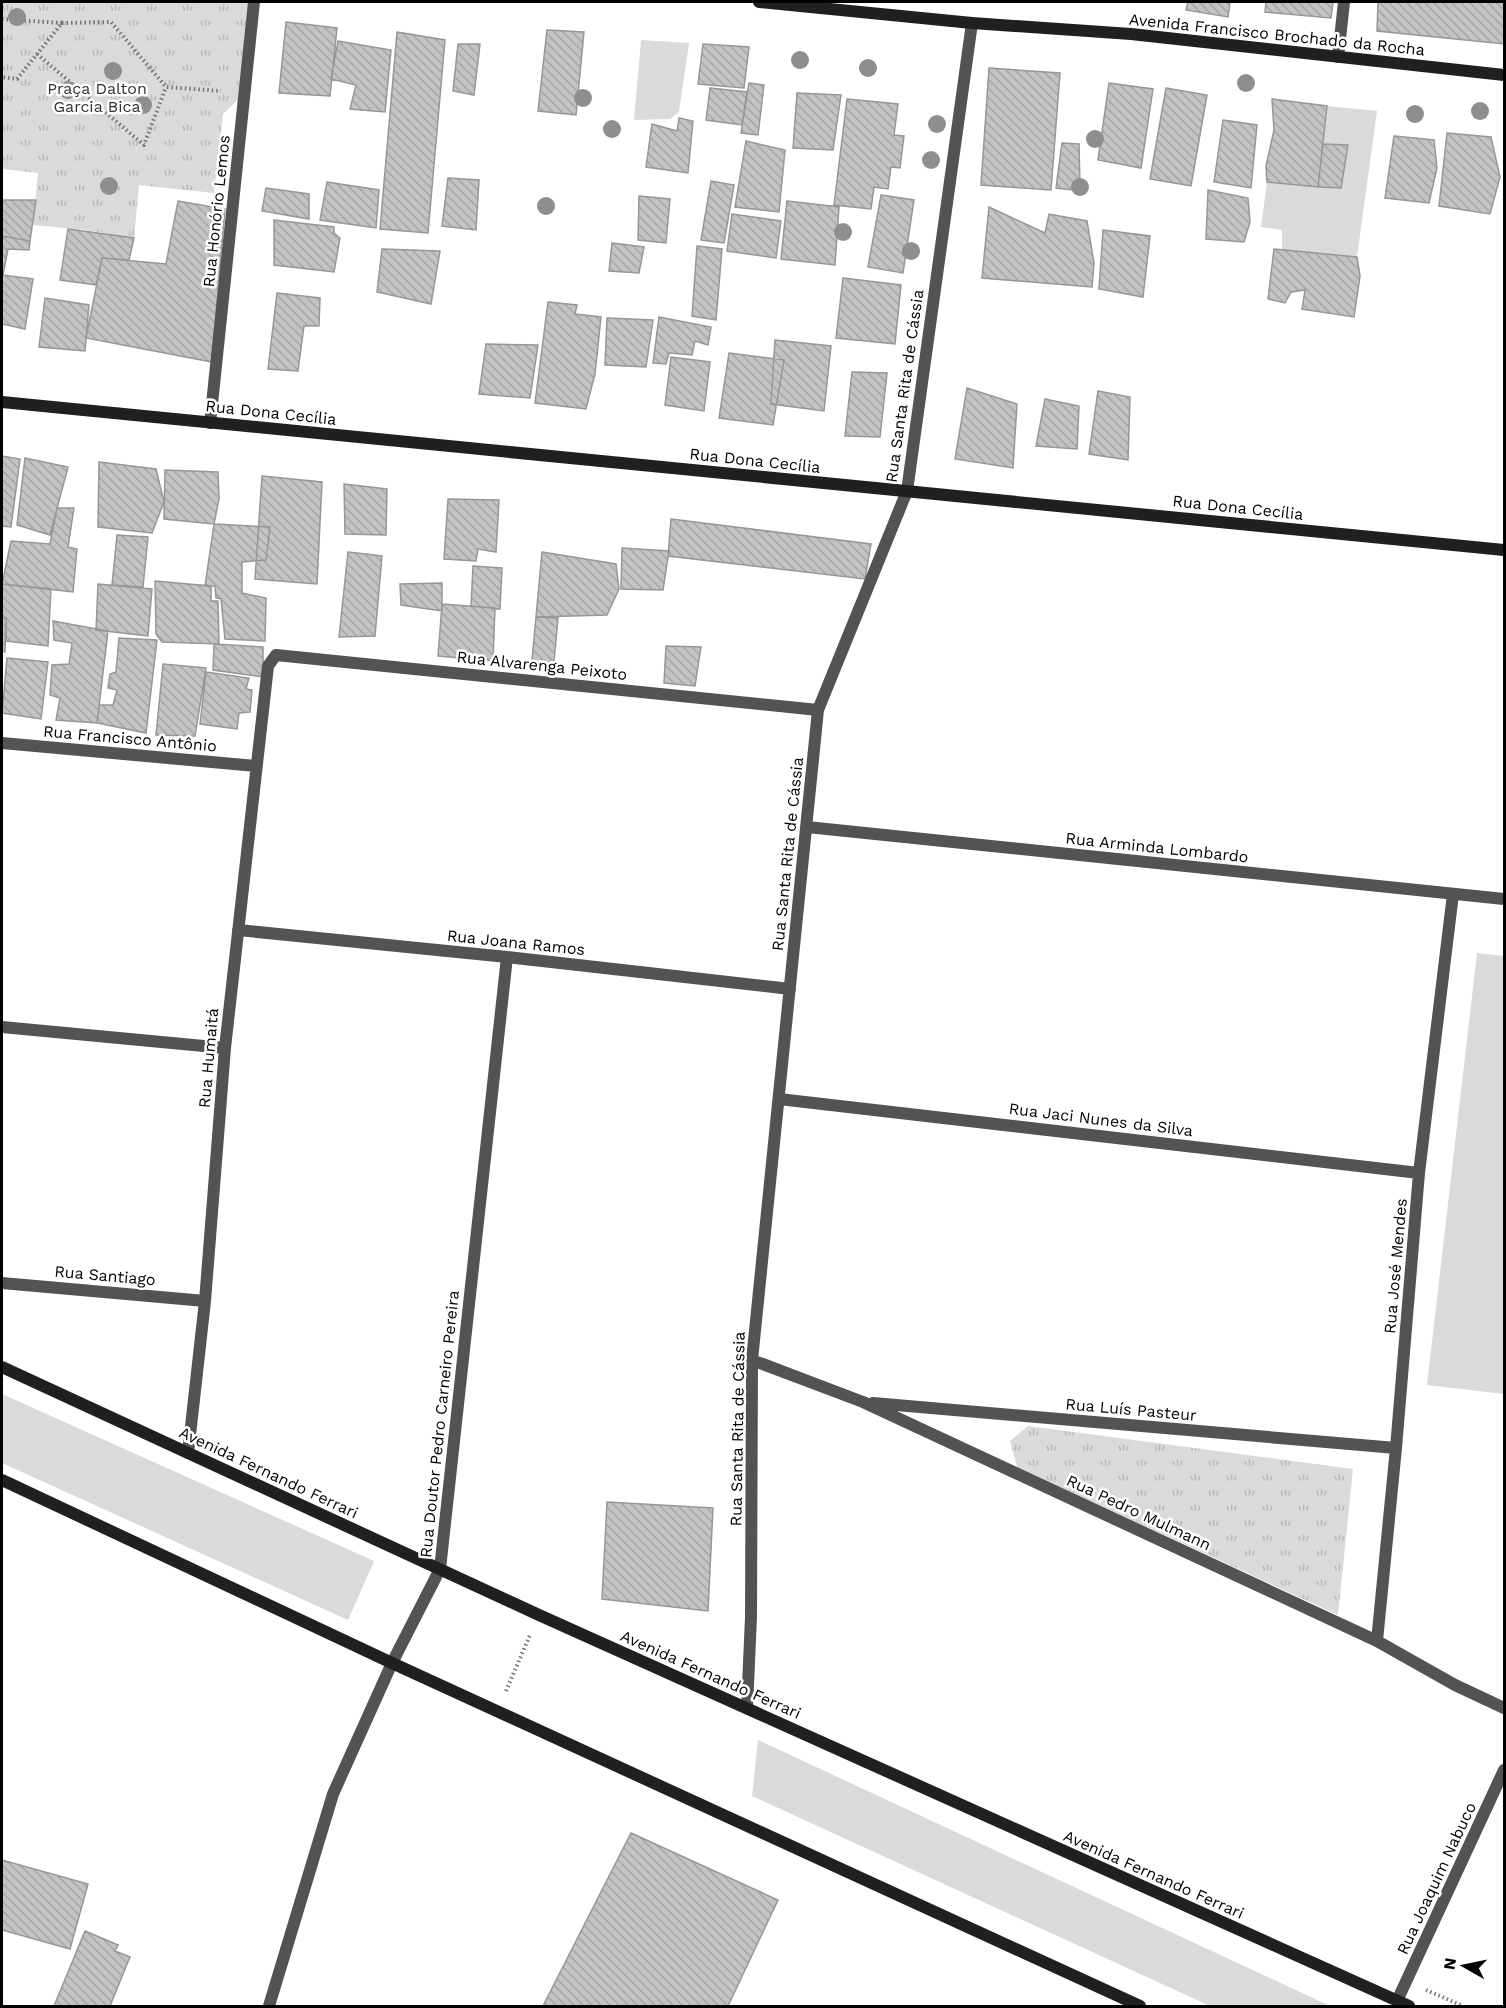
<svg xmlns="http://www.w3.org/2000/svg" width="1506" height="2008" viewBox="0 0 1506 2008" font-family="'Work Sans',sans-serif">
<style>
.grass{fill:#dadada}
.park{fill:url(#park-tufts)}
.building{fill:url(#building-back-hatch);stroke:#979797;stroke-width:1.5}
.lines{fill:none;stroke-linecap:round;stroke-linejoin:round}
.path{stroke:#757575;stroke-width:4;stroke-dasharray:1.5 3;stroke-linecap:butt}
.street{stroke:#535353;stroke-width:12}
.secondary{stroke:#202020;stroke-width:12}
.tree{fill:#8e8e8e}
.labels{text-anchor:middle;stroke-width:5;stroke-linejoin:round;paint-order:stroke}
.street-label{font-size:16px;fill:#000;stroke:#fff}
.park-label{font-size:16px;fill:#313131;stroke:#fff}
</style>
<defs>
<pattern id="park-tufts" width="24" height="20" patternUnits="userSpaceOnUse" patternTransform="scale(1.5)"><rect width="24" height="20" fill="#dadada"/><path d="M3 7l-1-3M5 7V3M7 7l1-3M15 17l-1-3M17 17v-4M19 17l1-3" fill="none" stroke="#b9b9b9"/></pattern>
<pattern id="building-back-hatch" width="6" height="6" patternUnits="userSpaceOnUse" patternTransform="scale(1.5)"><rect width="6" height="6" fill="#c3c3c3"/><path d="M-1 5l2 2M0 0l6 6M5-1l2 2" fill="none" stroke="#a6a6a6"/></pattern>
</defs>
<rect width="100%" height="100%" fill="#fff"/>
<path class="grass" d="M641 40 689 43 679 112 670 119 634 120Z
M1327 106 1377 111 1357 257 1282 250V230L1261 227 1267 182 1341 188 1348 145 1323 144Z
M1477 953 1504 956V1394L1427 1385Z
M2 1394 374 1561 348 1620 2 1463Z
M758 1740 1330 2006H1210L752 1796Z"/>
<path class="park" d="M2 2H254L245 93 223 114 214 193 139 185 134 238 86 230 33 225 38 173 2 169Z
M1028 1426 1353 1469 1338 1615 1017 1467 1010 1441Z"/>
<path class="building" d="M1188 2H1230L1228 17 1186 10Z
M1266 2H1333L1331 18 1265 12Z
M1378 2H1504V44L1377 31Z
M286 22 337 28 330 96 279 93Z
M547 30 584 32 576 115 538 111Z
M397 32 445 40 428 233 380 229Z
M338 41 391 50 385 112 350 109 356 85 331 79Z
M458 44H480L474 95 453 91Z
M703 44 749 47 744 88 698 84Z
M989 68 1060 73 1051 190 981 185Z
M749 83 764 85 758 135 741 133Z
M1109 83 1153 89 1141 168 1098 160Z
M710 88 747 92 742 125 706 120Z
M1166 88 1207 95 1191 186 1150 179Z
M797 93 841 95 833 150 793 148Z
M847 99 898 104 894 135 904 136 900 168 891 167 888 189 874 187 871 209 834 205Z
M1272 99 1327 106 1318 187 1267 182 1266 166 1274 130Z
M679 118 693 121 688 173 646 167 652 124 677 131Z
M1223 120 1257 125 1251 188 1214 182Z
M1447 133 1491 137 1500 177 1490 214 1439 206Z
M1394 136 1434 140 1437 168 1429 203 1385 198Z
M746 141 785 150 779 212 735 207Z
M1062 143 1079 144 1080 187 1073 190 1056 188Z
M1323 144 1348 145 1341 188 1318 187Z
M448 178 479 180 476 230 442 226Z
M711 181 734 185 724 243 701 240Z
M327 182 379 190 376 228 320 220Z
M266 188 309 194V219L262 211Z
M1208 190 1248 198 1250 222 1244 242 1206 239Z
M881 195 914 200 903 273 868 267Z
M639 196 670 199 666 243 638 240Z
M2 200H36L30 241 2 236Z
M178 201 225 209 212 362 86 338 102 258 166 264Z
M787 201 839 207 835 265 781 259Z
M989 207 1045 233 1049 214 1087 221 1094 263 1092 287 982 278Z
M732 214 781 221 776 258 727 251Z
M274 220 334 227V233L340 238 334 272 274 265Z
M68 229 134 238 129 260 102 258 96 285 60 280Z
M1103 230 1150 236 1143 297 1099 289Z
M2 236 30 241 29 250 8 249 3 275H2Z
M612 243 644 247 639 273 609 271Z
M697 246 722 249 716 320 692 316Z
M382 249 440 251 431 304 377 292Z
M1274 249 1357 257 1360 276 1354 317 1302 309 1305 290 1291 292 1285 303 1268 299Z
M2 275 33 279 25 329 2 324Z
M843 278 901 285 895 344 836 338Z
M277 293 320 298 319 326H304L298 371 268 369Z
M45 298 89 305 85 351 39 347Z
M548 302 577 305 575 314 601 317 595 374 586 409 535 403Z
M659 317 711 327 708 345 695 341 692 355 669 353 666 364 653 363Z
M607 318 653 320 646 367 605 365Z
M775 340 831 346 824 411 771 404Z
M486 344 538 345 530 398 479 394Z
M729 353 784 360 773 425 719 418Z
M671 357 710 362 704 411 665 405Z
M852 372 887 373 880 437 845 436Z
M967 388 1017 404 1013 468 955 459Z
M1098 391 1130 397 1128 460 1089 454Z
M1045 399 1079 406 1077 449 1036 446Z
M2 456 20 459 11 527 2 526Z
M25 458 68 467 50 535 17 525Z
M99 462 156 469 164 502 152 533 98 527Z
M165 470 218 472 219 499 214 524 164 519Z
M262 476 322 482 317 584 255 579Z
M344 484 387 489 386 535 345 534Z
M448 499 499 500 496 552 478 549 476 561 444 559Z
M57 508H74L68 547 77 549 73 592 2 584 11 541 50 544Z
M671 519 871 544 865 579 668 556Z
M214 524 270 527 266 560 242 562V593L266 598 265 641 225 639 221 599 216 598 215 586H205Z
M117 535 148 537 143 587 112 585Z
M622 548 669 551 663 590 621 589Z
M348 552 382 556 375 636 339 637Z
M542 552 616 564 619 589 607 615 536 617Z
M473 566 502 568 500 609 471 606Z
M155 581 211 586V601H218L219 644 162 642 156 634Z
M442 583V611L401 605 400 584Z
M2 584 51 589 48 646 6 641V618H2Z
M98 584 152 589 148 636 96 630Z
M442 604 495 608 493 661 438 656Z
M536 617 558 618 553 673 531 670Z
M2 618H6L5 652 2 651Z
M53 621 108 631 97 723 56 720 60 698 50 695 52 665 69 664 72 643 54 640Z
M119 638 157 640 146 733 97 723 99 705H113L117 690 108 688 110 674 116 672Z
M214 644 263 647V677L213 670Z
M666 646 701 647 695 686 664 683Z
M7 658 48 662 41 719 2 713Z
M163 664 206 668 195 736 156 735Z
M206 672 249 678 246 689 252 690 250 712 239 713 237 729 200 724Z
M607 1502 713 1508 708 1611 602 1599Z
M631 1833 778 1900 728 2006H543Z
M2 1860 88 1884 70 1949 2 1930Z
M85 1931 118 1945 115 1951 130 1957 110 2006H54Z"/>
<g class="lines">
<path class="path" d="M2 19 62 23 17 79 2 77
M62 23 111 22 166 87 221 91
M37 54 144 145 166 87
M506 1691 530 1635
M1426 1990 1463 2006"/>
<path class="street" d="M1338 57 1344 2
M210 423 254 2
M2 743 256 766
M807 827 1504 899
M238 930 507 957 790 989
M2 1027 225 1048
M779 1099 1419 1173
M2 1283 205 1301
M752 1360 863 1402 1377 1641 1455 1685 1504 1708
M873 1403 1396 1448
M188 1453 205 1301 225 1048 268 666 276 655 818 710
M1377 1641 1396 1448 1419 1173 1453 894
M747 1708 751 1617 752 1360 818 710 907 491 972 23
M1397 2001 1504 1770
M269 2006 333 1794 392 1663 440 1569 507 957"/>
<path class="secondary" d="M759 2 972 23 1131 34 1504 75
M2 402 1504 550
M2 1367 539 1615 1409 2006
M2 1480 392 1663 1140 2006"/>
</g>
<g class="tree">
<circle cx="17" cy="17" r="9"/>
<circle cx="800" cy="60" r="9"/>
<circle cx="868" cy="68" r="9"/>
<circle cx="113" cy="71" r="9"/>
<circle cx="1246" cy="83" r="9"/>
<circle cx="68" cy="90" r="9"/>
<circle cx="583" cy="98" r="9"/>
<circle cx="143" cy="105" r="9"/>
<circle cx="1480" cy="111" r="9"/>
<circle cx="1415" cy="114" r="9"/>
<circle cx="937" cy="124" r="9"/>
<circle cx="612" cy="129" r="9"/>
<circle cx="1095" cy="139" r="9"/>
<circle cx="931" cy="160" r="9"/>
<circle cx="109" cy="186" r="9"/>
<circle cx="1080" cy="187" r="9"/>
<circle cx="546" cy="206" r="9"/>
<circle cx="843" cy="232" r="9"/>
<circle cx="911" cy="251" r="9"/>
</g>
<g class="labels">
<g class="street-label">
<text transform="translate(1277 34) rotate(6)" y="6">Avenida Francisco Brochado da Rocha</text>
<text transform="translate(216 211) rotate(-84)" y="6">Rua Honório Lemos</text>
<text transform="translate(904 386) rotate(-82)" y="6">Rua Santa Rita de Cássia</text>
<text transform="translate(271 412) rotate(6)" y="6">Rua Dona Cecília</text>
<text transform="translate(755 460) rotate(6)" y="6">Rua Dona Cecília</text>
<text transform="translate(1238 507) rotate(6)" y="6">Rua Dona Cecília</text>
<text transform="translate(542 665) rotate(6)" y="6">Rua Alvarenga Peixoto</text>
<text transform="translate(130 738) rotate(5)" y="6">Rua Francisco Antônio</text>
<text transform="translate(1157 847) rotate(6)" y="6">Rua Arminda Lombardo</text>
<text transform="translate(787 854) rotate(-84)" y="6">Rua Santa Rita de Cássia</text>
<text transform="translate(516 942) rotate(6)" y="6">Rua Joana Ramos</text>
<text transform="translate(208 1058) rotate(-85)" y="6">Rua Humaitá</text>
<text transform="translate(1101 1119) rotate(7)" y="6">Rua Jaci Nunes da Silva</text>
<text transform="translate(1395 1266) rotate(-85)" y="6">Rua José Mendes</text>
<text transform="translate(105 1275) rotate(5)" y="6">Rua Santiago</text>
<text transform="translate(1131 1409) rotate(5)" y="6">Rua Luís Pasteur</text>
<text transform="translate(439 1424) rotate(-84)" y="6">Rua Doutor Pedro Carneiro Pereira</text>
<text transform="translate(737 1429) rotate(-89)" y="6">Rua Santa Rita de Cássia</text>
<text transform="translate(269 1472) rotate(25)" y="6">Avenida Fernando Ferrari</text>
<text transform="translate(1139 1512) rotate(25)" y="6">Rua Pedro Mulmann</text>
<text transform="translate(711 1674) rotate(24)" y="6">Avenida Fernando Ferrari</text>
<text transform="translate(1154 1874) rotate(24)" y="6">Avenida Fernando Ferrari</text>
<text transform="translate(1436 1878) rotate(-65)" y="6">Rua Joaquim Nabuco</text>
</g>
<g class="park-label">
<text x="97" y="94">Praça Dalton<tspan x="97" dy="18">Garcia Bica</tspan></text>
</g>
</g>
<rect width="1506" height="2008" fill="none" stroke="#000000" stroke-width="6"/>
<g transform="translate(1464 1966) rotate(279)" stroke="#ffffff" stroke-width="4.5" paint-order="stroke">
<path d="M0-4.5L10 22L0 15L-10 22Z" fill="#000000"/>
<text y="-9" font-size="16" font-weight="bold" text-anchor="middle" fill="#000000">N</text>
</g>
</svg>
